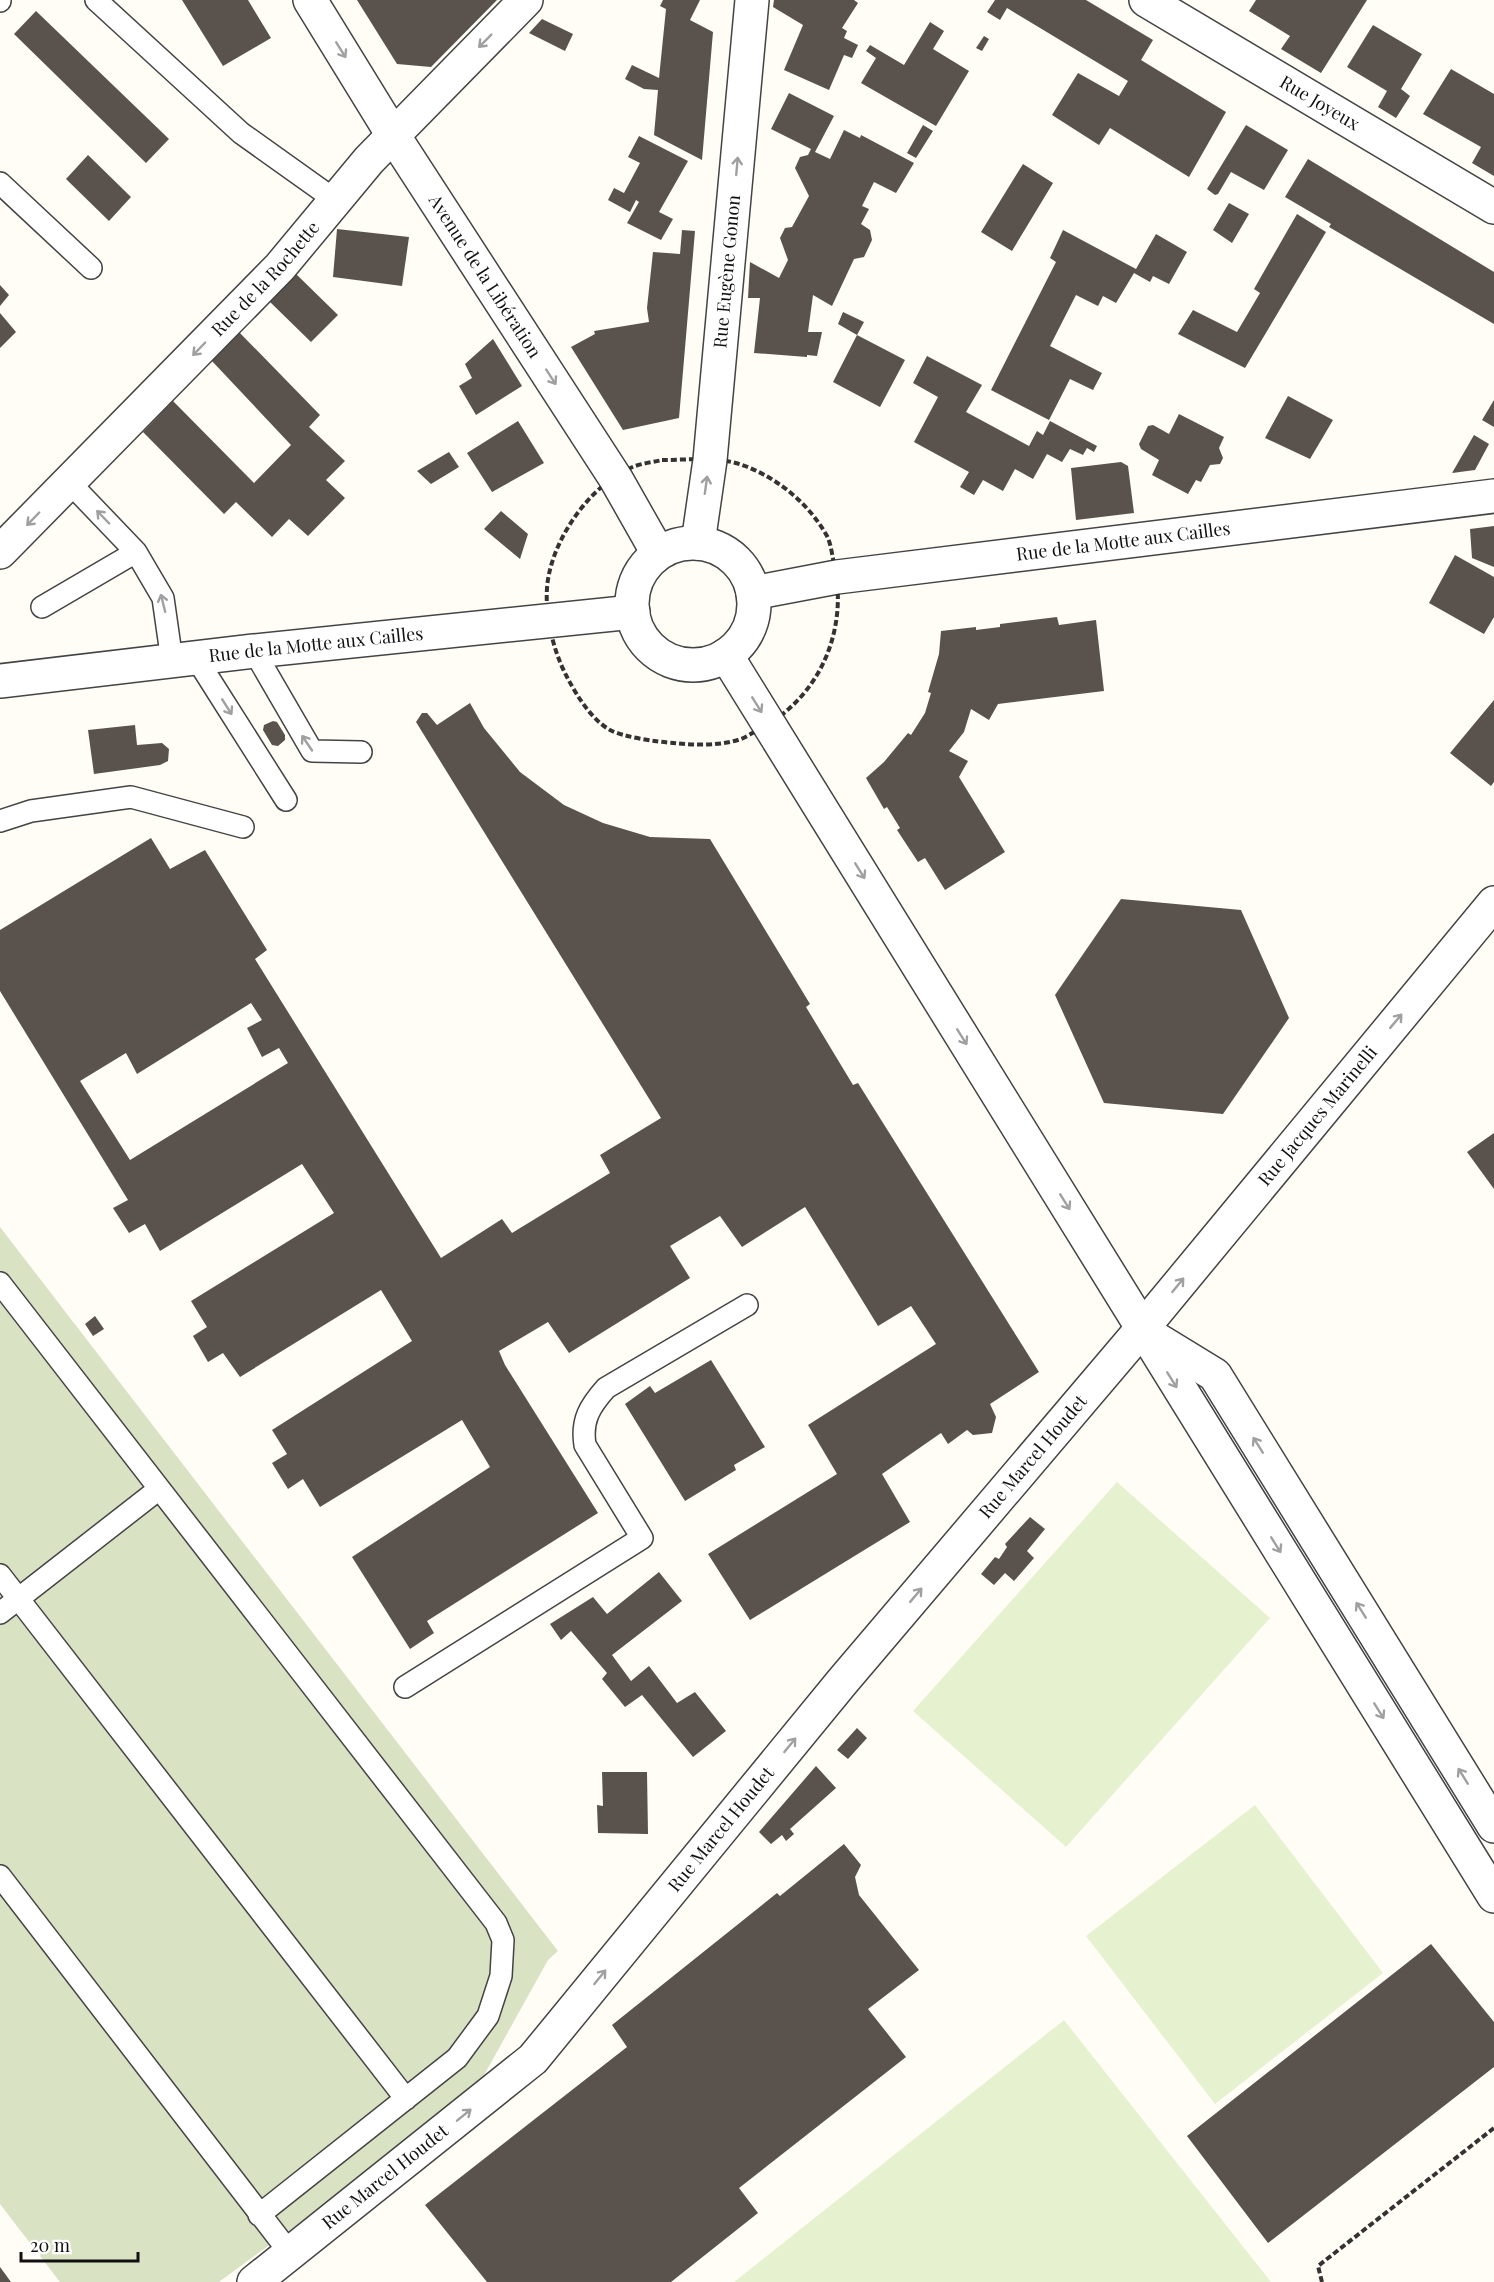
<svg xmlns="http://www.w3.org/2000/svg" width="1494" height="2282" viewBox="0 0 1494 2282" font-family="'Playfair Display',serif">
<style>
.cemetery{fill:#d9e3c4}
.pitch{fill:#e6f2cf}
.building{fill:#5a524d;fill-rule:evenodd}
.lines{fill:none;stroke-linecap:round;stroke-linejoin:round}
.lane-casing{stroke:#444;stroke-width:24}
.street-casing{stroke:#444;stroke-width:36}
.path{stroke:#333;stroke-width:4;stroke-dasharray:6 3;stroke-linecap:butt}
.lane{stroke:#fff;stroke-width:21}
.street{stroke:#fff;stroke-width:33}
.oneway{stroke:#a0a0a0}
.labels{text-anchor:middle;stroke-width:6;stroke-linejoin:round;paint-order:stroke}
.street-label{font-size:18px;fill:#111;stroke:#fff}
</style>
<rect width="100%" height="100%" fill="#fffdf5"/>
<path class="cemetery" d="M0 1227 558 1951 548 1960 473 2095 219 2282H60L0 2204Z"/>
<path class="pitch" d="M1117 1482 1270 1618 1066 1847 913 1711Z
M1255 1805 1383 1973 1215 2104 1086 1936Z
M1064 2020 1271 2282H734Z"/>
<path class="building" d="M182 0H248L271 38 223 66Z
M357 0H497L431 67 397 64Z
M663 0H700L690 20 713 32 702 160 654 135 658 90 644 89 625 79 632 65 659 78 666 9 660 6Z
M774 0H854L858 3 842 28 847 31 844 38 858 45 852 58 844 55 829 90 784 70 803 25 773 7Z
M995 0H1086L1153 40 1141 60 1226 112 1189 177 1110 128 1099 145 1052 115 1078 73 1119 96 1128 81 1007 8 1000 20 987 12Z
M1256 0H1367L1321 73 1281 49 1290 36 1249 11Z
M36 11 169 139 146 163 14 34Z
M542 19 573 34 565 51 529 33Z
M930 22 944 31 933 49 969 71 936 126 861 83 876 58 866 51 870 45 904 65Z
M1373 25 1422 54 1401 89 1410 96 1396 118 1378 107 1387 91 1347 67Z
M984 36 989 39 982 51 976 48Z
M1451 69 1494 94V176L1472 163 1481 147 1423 114Z
M789 93 834 116 815 152 830 159 844 130 860 138 861 135 914 163 896 193 874 182 862 206 869 209 861 224 870 230 872 240 864 257 854 259 832 306 813 295 808 332H822L817 356 807 355V357L754 353 760 298H748L750 262 779 278 788 260 780 238 785 228 792 227 809 196 795 168 800 157 808 155 811 149 771 129Z
M923 125 933 131 916 158 907 153Z
M1246 125 1288 150 1264 190 1231 172 1218 194 1215 195 1207 189Z
M639 136 688 161 659 212 673 219 661 240 627 223 639 202 636 200 630 212 608 200 614 188 624 193 640 163 628 157Z
M88 155 131 197 109 221 66 179Z
M1308 159 1494 272V324L1329 227 1331 224 1285 197Z
M1023 164 1053 183 1012 251 981 232Z
M1229 203 1249 214 1232 243 1213 230Z
M1297 214 1326 232 1245 368 1178 334 1193 310 1237 332 1260 293 1254 289Z
M337 229 409 237 402 286 333 277Z
M682 230 695 231 679 418 623 430 571 347 595 334 594 331 649 322 647 308 653 252 680 254Z
M1063 230 1136 269 1156 234 1187 252 1169 284 1153 276 1150 282 1134 273 1116 303 1103 296 1098 306 1076 295 1050 346 1102 373 1093 390 1070 379 1049 420 991 390 1056 262 1050 258Z
M295 273 338 315 311 342 269 301Z
M0 285 9 295 0 306Z
M843 312 864 322 857 335 838 324Z
M0 313 16 332 0 348Z
M239 332 320 415 309 427 345 461 326 480 345 498 308 536 289 519 272 537 236 502 224 514 143 432 173 401 254 483 291 445 211 360Z
M857 335 905 360 880 407 833 382Z
M493 339 522 386 476 415 459 386 472 378 465 364Z
M927 356 982 385 966 412 1029 446 1037 431 1043 435 1050 421 1097 446 1094 452 1087 448 1083 455 1070 449 1062 462 1047 454 1033 479 1015 469 1003 491 983 480 974 495 960 487 969 472 914 442 938 397 913 383Z
M1288 396 1333 420 1310 459 1265 438Z
M1494 400V427L1482 420Z
M1179 414 1224 437 1219 448 1223 458 1220 464 1210 465 1201 482 1196 480 1188 494 1152 475 1159 460 1141 449 1139 444 1148 426 1153 425 1169 434Z
M518 421 544 463 492 492 467 453Z
M1474 435 1489 444 1475 470 1452 473Z
M449 452 459 467 431 484 417 471Z
M1121 462 1128 466 1134 513 1076 520 1071 468Z
M501 511 528 534 520 559 484 529Z
M1494 526V567L1472 558 1470 529Z
M1455 555 1494 577V617L1484 634 1429 603Z
M1057 617 1059 625 1096 620 1104 691 998 704 989 720 971 709 964 732 949 751 968 761 959 777 1005 852 945 890 925 858 918 862 897 830 900 828 887 807 884 809 866 778 884 762 908 733 911 735 925 713 931 693 928 692 939 654 941 631 976 627V630L1000 627V624Z
M1494 700V782L1491 786 1450 753Z
M470 703 484 728 520 772 564 805 603 823 650 837 710 839 810 1004 806 1007 853 1085 858 1083 1039 1372 990 1404 996 1417 992 1433 973 1435 967 1430 948 1444 941 1433 882 1474 910 1522 750 1620 708 1554 837 1474 808 1425 936 1344 911 1306 878 1326 805 1207 742 1247 720 1216 670 1246 690 1278 569 1353 548 1322 499 1351 505 1365 598 1513 427 1621 434 1633 410 1649 352 1557 490 1467 462 1420 320 1507 303 1479 288 1489 272 1463 287 1454 272 1430 412 1341 381 1290 240 1377 223 1353 208 1362 193 1336 207 1327 191 1301 334 1213 302 1164 160 1251 145 1224 129 1233 113 1208 128 1200 0 991V930L151 838 170 869 205 850 267 950 255 959 441 1258 502 1219 512 1233 610 1173 600 1155 661 1118 416 722 422 713H427L437 725ZM251 1003 262 1020 247 1028 262 1057 279 1048 288 1063 130 1160 80 1081 126 1053 137 1074Z
M273 721 277 722 285 735V740L278 746 272 745 263 730 264 725Z
M135 725 137 745 162 743 169 749 168 761 160 765 94 774 88 730Z
M1121 899 1241 910 1289 1018 1223 1114 1104 1103 1055 995Z
M1494 1133V1189L1467 1152Z
M95 1316 104 1329 93 1336 85 1324Z
M711 1360 765 1447 734 1465 736 1470 685 1501 625 1404 650 1386 655 1393Z
M1030 1517 1045 1529 1027 1551 1034 1558 1014 1581 1005 1573 994 1585 981 1574 995 1557 999 1559 1007 1547 1005 1544Z
M659 1572 682 1601 612 1655 631 1681 649 1666 677 1703 695 1692 726 1731 693 1757 642 1695 625 1707 602 1679 607 1673 571 1631 561 1640 550 1624 593 1597 607 1614Z
M857 1728 867 1738 848 1759 837 1750Z
M816 1766 836 1788 790 1829 794 1834 786 1841 782 1835 771 1844 759 1832Z
M602 1772H647L648 1834 598 1833 597 1805 603 1806Z
M844 1844 861 1865 855 1877 859 1895 919 1970 868 2009 906 2057 739 2188 758 2213 671 2282H487L425 2205 627 2047 612 2025 777 1893 780 1896Z
M1431 1944 1494 2022V2067L1268 2243 1187 2136Z
M0 2267 11 2282H0Z"/>
<g class="lines">
<g class="lane-casing">
<path id="lane" d="M96 0 241 133 335 200
M0 1V0
M0 183 91 268
M69 482 136 552 163 598 172 661
M42 607 136 552
M254 651 312 751 361 752
M196 658 286 800
M0 821 31 811 131 797 243 827
M0 1283 496 1923 503 1940 501 1976 488 2016 457 2058 259 2215
M0 1575 406 2099
M0 1613 159 1489
M405 1687 642 1538 585 1445C581 1420 590 1406 606 1388L747 1305
M0 1876 290 2253"/>
</g>
<g class="street-casing">
<g id="street">
<path id="s1" d="M310 0 393 135 616 479 658 553"/>
<path id="s2" d="M1146 0 1494 207"/>
<path id="s3" d="M698 543 710 460 752 0"/>
<circle cx="693" cy="604" r="61"/>
<path id="s4" d="M0 552 280 267 369 160 526 0"/>
<path id="s5" d="M753 593 837 577 1494 496"/>
<path d="M726 655 1494 1896"/>
<path id="s6" d="M0 681 254 651 633 612"/>
<path d="M1148 1334 1215 1375 1494 1826"/>
<path id="s7" d="M254 2282 533 2059 842 1682 1141 1330 1494 903"/>
</g>
</g>
<path class="path" d="M662 460C688 460 720 456 745 466 779 479 809 504 827 536 831 544 832 555 834 563 849 630 820 698 758 730 752 733 745 738 738 740 717 746 694 745 673 743 658 742 623 737 610 730 591 719 577 696 567 677 552 649 542 606 549 574 558 531 594 482 635 466 644 463 654 462 662 460Z
M1322 2282 1318 2266 1494 2128"/>
<use href="#lane" class="lane"/>
<use href="#street" class="street"/>
</g>
<defs><path id="oneway-shaft" d="M-6 0H5M1.5-3L5.5 0L1.5 3" fill="none" stroke-width="1.6" stroke-linecap="round" stroke-linejoin="round" transform="scale(1.5)"/></defs>
<g class="oneway">
<use href="#oneway-shaft" transform="translate(485 41) rotate(135)"/>
<use href="#oneway-shaft" transform="translate(341 50) rotate(58)"/>
<use href="#oneway-shaft" transform="translate(737 166) rotate(-85)"/>
<use href="#oneway-shaft" transform="translate(199 349) rotate(134)"/>
<use href="#oneway-shaft" transform="translate(551 377) rotate(57)"/>
<use href="#oneway-shaft" transform="translate(706 485) rotate(-82)"/>
<use href="#oneway-shaft" transform="translate(103 517) rotate(-134)"/>
<use href="#oneway-shaft" transform="translate(33 519) rotate(134)"/>
<use href="#oneway-shaft" transform="translate(163 603) rotate(-104)"/>
<use href="#oneway-shaft" transform="translate(757 705) rotate(58)"/>
<use href="#oneway-shaft" transform="translate(227 707) rotate(58)"/>
<use href="#oneway-shaft" transform="translate(307 743) rotate(-124)"/>
<use href="#oneway-shaft" transform="translate(860 871) rotate(58)"/>
<use href="#oneway-shaft" transform="translate(1396 1021) rotate(-50)"/>
<use href="#oneway-shaft" transform="translate(962 1037) rotate(58)"/>
<use href="#oneway-shaft" transform="translate(1065 1202) rotate(58)"/>
<use href="#oneway-shaft" transform="translate(1178 1285) rotate(-51)"/>
<use href="#oneway-shaft" transform="translate(1172 1380) rotate(58)"/>
<use href="#oneway-shaft" transform="translate(1258 1445) rotate(-122)"/>
<use href="#oneway-shaft" transform="translate(1276 1545) rotate(58)"/>
<use href="#oneway-shaft" transform="translate(916 1595) rotate(-50)"/>
<use href="#oneway-shaft" transform="translate(1361 1610) rotate(-122)"/>
<use href="#oneway-shaft" transform="translate(1379 1711) rotate(58)"/>
<use href="#oneway-shaft" transform="translate(790 1745) rotate(-51)"/>
<use href="#oneway-shaft" transform="translate(1463 1776) rotate(-122)"/>
<use href="#oneway-shaft" transform="translate(600 1977) rotate(-51)"/>
<use href="#oneway-shaft" transform="translate(464 2115) rotate(-39)"/>
</g>
<g class="labels">
<g class="street-label">
<text dy="6" stroke="none"><textPath href="#s2" startOffset="202">Rue Joyeux</textPath></text>
<text dy="6" stroke="none"><textPath href="#s3" startOffset="273">Rue Eugène Gonon</textPath></text>
<text dy="6" stroke="none"><textPath href="#s1" startOffset="327">Avenue de la Libération</textPath></text>
<text dy="6" stroke="none"><textPath href="#s4" startOffset="381">Rue de la Rochette</textPath></text>
<text dy="6" stroke="none"><textPath href="#s5" startOffset="374">Rue de la Motte aux Cailles</textPath></text>
<text dy="6" stroke="none"><textPath href="#s6" startOffset="318">Rue de la Motte aux Cailles</textPath></text>
<text dy="6" stroke="none"><textPath href="#s7" startOffset="1584">Rue Jacques Marinelli</textPath></text>
<text dy="6" stroke="none"><textPath href="#s7" startOffset="1140">Rue Marcel Houdet</textPath></text>
<text dy="6" stroke="none"><textPath href="#s7" startOffset="654">Rue Marcel Houdet</textPath></text>
<text dy="6" stroke="none"><textPath href="#s7" startOffset="168">Rue Marcel Houdet</textPath></text>
</g>
</g>
<path d="M21 2252v9h117v-9" fill="none" stroke="#111111" stroke-width="3"/>
<text x="30" y="2252" font-size="18" fill="#111111" stroke="#ffffff" stroke-width="4.5" paint-order="stroke">20 m</text>
</svg>
